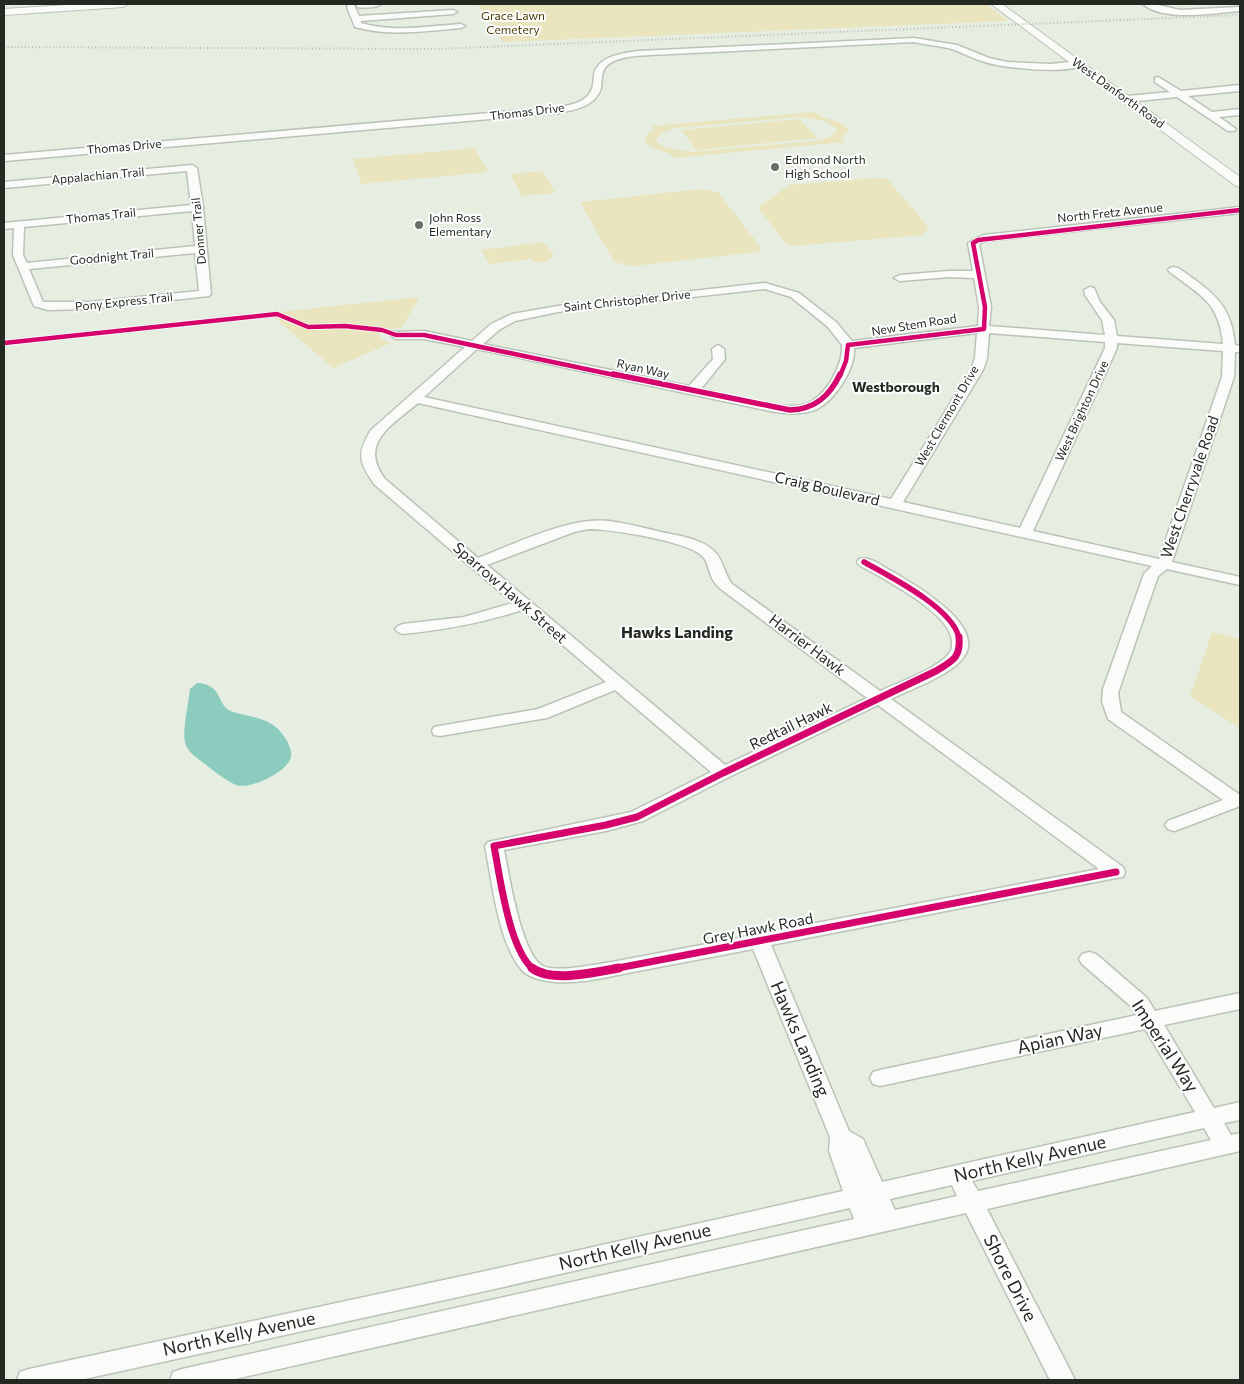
<svg xmlns="http://www.w3.org/2000/svg" width="1244" height="1384" viewBox="0 0 1244 1384" font-family="Commissioner,sans-serif">
<style>
.green{fill:#eae5be;fill-rule:evenodd}
.water{fill:#8bccbe}
.lines{fill:none;stroke-linecap:round;stroke-linejoin:round}
.minor-casing{stroke:#bbc3b8;stroke-width:3}
.major-casing{stroke:#bbc3b8;stroke-width:2}
.minor{fill:#fbfcfa;fill-rule:evenodd}
.major{fill:#fbfcfa;fill-rule:evenodd}
.rail{stroke:#babcb9;stroke-width:2;stroke-dasharray:1 2.5;stroke-linecap:butt}
.cycleway-far3-casing{stroke:#fff;stroke-width:6}
.cycleway-far2-casing{stroke:#fff;stroke-width:8}
.cycleway-far1-casing{stroke:#fff;stroke-width:10}
.cycleway-casing{stroke:#fff;stroke-width:12}
.cycleway-far3{stroke:#d6006c;stroke-width:4.5}
.cycleway-far2{stroke:#d6006c;stroke-width:5.5}
.cycleway-far1{stroke:#d6006c;stroke-width:7}
.cycleway{stroke:#d6006c;stroke-width:9}
.poi-dot{fill:#676f64;stroke:#fff;stroke-width:2}
.labels{text-anchor:middle;stroke-width:4;stroke-linejoin:round;paint-order:stroke}
.far-park-label{font-size:12px;fill:#4c3e06;stroke:#fff}
.far-street-label{font-size:12px;fill:#232a21;stroke:#fff}
.far-poi-label{font-size:12px;fill:#232a21;stroke:#fff;text-anchor:start}
.far-neighbourhood-label{font-size:14px;font-weight:bold;fill:#232a21;stroke:#fff}
.street-label{font-size:15px;fill:#232a21;stroke:#fff}
.neighbourhood-label{font-size:16px;font-weight:bold;fill:#232a21;stroke:#fff}
.near-street-label{font-size:18px;fill:#232a21;stroke:#fff}
</style>
<rect width="100%" height="100%" fill="#e5eee1"/>
<path class="green" d="M478 4H985L1009 21 503 42Z
M815 112C824 120 838 118 849 130L842 138 845 142 675 158C668 149 652 153 645 140L647 134 654 130 651 126ZM800 117 825 121 836 128V132L830 137 815 141 693 152 664 147 656 140 660 134 676 128Z
M799 119 817 138 696 150 681 130Z
M475 148 488 172 361 184 353 159Z
M543 171 555 193 522 196 510 174Z
M875 178H886L929 227 922 235 794 246 785 243 758 207 790 185Z
M702 189 718 192 761 248 758 252 633 266 614 262 580 202Z
M543 242 554 254 549 261 535 263 531 259 489 264 481 250Z
M420 297 401 328 389 329 379 334 380 339 391 343 333 368 269 313Z
M1212 632 1240 639V728L1190 696Z"/>
<path class="water" d="M197 683C225 685 215 706 233 712 246 716 262 717 273 725 281 730 293 746 291 757 288 772 250 790 236 785 225 780 214 771 205 764 197 758 187 752 185 742 182 733 189 700 190 689Z"/>
<g class="lines">
<g class="minor-casing">
<path id="minor" d="M357 4H381C376 8 364 8 357 7Z
M1143 4H1153L1180 10 1240 7V11C1214 13 1164 22 1143 4Z
M348 5H354L359 16 453 10 457 12 453 14 361 21V23C394 33 428 26 461 24L465 26 461 28C425 31 390 37 355 27L347 7Z
M914 38 957 45 989 58 1007 62 1051 64 1080 61 1084 64C1070 75 1003 68 985 62 974 59 963 53 952 49 940 46 927 45 914 42L650 55C637 56 614 56 605 68 601 73 602 82 601 88 596 106 575 110 559 113L4 161V155L559 107C573 105 590 101 593 85 594 78 593 71 598 66 606 55 625 53 638 51Z
M1158 77 1181 91 1240 85V91L1188 96 1212 112 1240 109V115L1219 117 1236 129 1234 131H1228L1177 97 1127 102 1122 99 1127 96 1170 92 1155 82V78Z
M192 165 197 168 203 207 211 294 209 296 90 309 48 310 34 306 13 255 14 228 4 229V223L191 205 187 171 4 188V182ZM192 211 195 246 27 263 23 255 24 227ZM195 253 199 291 90 302H43L29 269Z
M1240 207V213L985 241 979 244 991 307 989 326 1105 335 1102 320 1085 295 1084 290 1090 287 1094 288 1100 302 1114 320 1117 336 1223 344C1219 302 1201 296 1170 272L1168 270 1170 268 1174 267C1181 268 1187 275 1194 279 1220 298 1232 312 1235 345L1240 346V352H1235L1234 377 1172 562 1240 577V585L1167 569 1158 576 1118 693 1121 712 1240 795V806L1180 829 1174 831 1168 829 1165 825 1168 821 1223 800 1108 719 1102 701 1103 689 1144 574 1152 566 418 403C392 425 358 443 385 479L478 558C515 544 570 516 609 521 626 523 644 528 661 532 679 536 700 538 714 551 723 559 724 574 732 584L880 691C897 683 947 666 952 648 952 644 952 640 951 636 944 610 882 578 859 565L857 562 859 559C871 556 883 567 893 572 914 584 978 621 967 651 959 673 911 689 891 699L1123 867 1125 872 1123 877 1116 878 771 945 849 1131 863 1139 882 1182 1195 1112 1145 1029 880 1086 873 1084 870 1078 873 1072 880 1070 1137 1015 1133 1008 1082 964 1079 959 1082 954 1089 952 1096 954 1147 998 1155 1011 1240 993V1009L1164 1025 1214 1108 1240 1102V1120L1224 1123 1231 1135 1240 1133V1151L987 1209 1075 1380H1050L966 1213 231 1380H170L173 1372 182 1369 854 1219 850 1208 481 1292 80 1380H17L20 1372 29 1369 481 1272 843 1191 829 1151 830 1137 753 949C715 956 676 964 638 971 611 976 582 984 555 982 544 981 528 978 521 969 498 942 492 880 485 846L488 842 631 812 711 772 615 690 547 718 440 736 434 735 432 731 434 727 538 709 606 682 522 610C483 623 444 630 403 634L398 632 395 629 398 626 403 624 464 617 513 603 375 485C359 463 356 454 371 430L465 347 424 339H396L390 335 392 332 424 331 472 341 491 324 512 314 558 306 765 283 799 293 836 322 852 341 978 326 979 307 974 278 949 277 900 281 894 278 900 275 949 271H973L968 243 983 235ZM765 289 791 297 828 327 842 345C843 358 837 370 831 381 825 390 817 400 806 404 784 412 725 394 701 389L725 359 724 349 718 345 712 349 713 359 689 386 483 344 499 330 515 321 558 312ZM977 333 975 358 971 370 891 499 424 397 477 349 775 412C789 414 804 415 817 409 835 400 856 368 854 348ZM989 333 1105 342V348L1020 528 903 502 983 370 987 358ZM1117 343 1223 351 1222 377 1159 559 1033 531 1117 348ZM588 529C609 529 690 541 703 557 708 562 709 572 712 578 714 583 718 586 722 590L867 698 725 765 487 565 574 532ZM878 705 1099 869 612 962C595 964 559 973 543 966 521 955 509 874 504 850L606 831 643 821 729 777ZM1204 1128 1211 1140 978 1191 972 1181ZM952 1185 957 1196 895 1210 890 1199Z"/>
</g>
<g class="major-casing">
<path id="major" d="M83 4H128L123 7 4 15V9Z
M991 4H1002L1240 177V187L1236 186Z"/>
</g>
<use href="#minor" class="minor"/>
<use href="#major" class="major"/>
<path class="rail" d="M4 47 436 49 1240 15"/>
<g class="cycleway-far3-casing">
<path id="cycleway-far3" d="M4 343 277 314 308 327 345 326 382 330 396 335H424L619 376
M840 376 846 361 848 345 984 329 985 307 973 243 978 240 1240 210"/>
</g>
<g class="cycleway-far2-casing">
<path id="cycleway-far2" d="M613 374 790 410C815 409 830 396 840 374
M864 562C889 576 953 608 959 638"/>
</g>
<g class="cycleway-far1-casing">
<path id="cycleway-far1" d="M533 969C509 949 500 877 494 846L606 825 637 817 723 773 936 671C952 661 961 658 959 637
M613 969 1116 872"/>
</g>
<g class="cycleway-casing">
<path id="cycleway" d="M532 968C551 983 597 972 619 968"/>
</g>
<use href="#cycleway-far3" class="cycleway-far3"/>
<use href="#cycleway-far2" class="cycleway-far2"/>
<use href="#cycleway-far1" class="cycleway-far1"/>
<use href="#cycleway" class="cycleway"/>
</g>
<g class="poi-dot">
<circle cx="775" cy="167" r="5"/>
<circle cx="419" cy="225" r="5"/>
</g>
<g class="labels">
<g class="far-park-label">
<text x="513" y="20">Grace Lawn<tspan x="513" dy="14">Cemetery</tspan></text>
</g>
<g class="far-street-label">
<text transform="translate(1118 93) rotate(36)" y="4">West Danforth Road</text>
<text transform="translate(527 112) rotate(-7)" y="4">Thomas Drive</text>
<text transform="translate(124 147) rotate(-5)" y="4">Thomas Drive</text>
<text transform="translate(98 176) rotate(-5)" y="4">Appalachian Trail</text>
<text transform="translate(1110 213) rotate(-6)" y="4">North Fretz Avenue</text>
<text transform="translate(101 216) rotate(-6)" y="4">Thomas Trail</text>
<text transform="translate(199 231) rotate(-95)" y="4">Donner Trail</text>
<text transform="translate(112 257) rotate(-5)" y="4">Goodnight Trail</text>
<text transform="translate(627 301) rotate(-6)" y="4">Saint Christopher Drive</text>
<text transform="translate(124 302) rotate(-6)" y="4">Pony Express Trail</text>
<text transform="translate(914 325) rotate(-9)" y="4">New Stem Road</text>
<text transform="translate(643 369) rotate(12)" y="4">Ryan Way</text>
<text transform="translate(1082 411) rotate(-65)" y="4">West Brighton Drive</text>
<text transform="translate(947 416) rotate(-60)" y="4">West Clermont Drive</text>
</g>
<g class="far-poi-label">
<text x="785" y="164">Edmond North<tspan x="785" dy="14">High School</tspan></text>
<text x="429" y="222">John Ross<tspan x="429" dy="14">Elementary</tspan></text>
</g>
<g class="far-neighbourhood-label">
<text x="896" y="392">Westborough</text>
</g>
<g class="street-label">
<text transform="translate(1190 487) rotate(-71)" y="5">West Cherryvale Road</text>
<text transform="translate(827 489) rotate(13)" y="5">Craig Boulevard</text>
<text transform="translate(510 593) rotate(41)" y="5">Sparrow Hawk Street</text>
<text transform="translate(807 645) rotate(37)" y="5">Harrier Hawk</text>
<text transform="translate(791 726) rotate(-26)" y="5">Redtail Hawk</text>
<text transform="translate(758 929) rotate(-11)" y="5">Grey Hawk Road</text>
</g>
<g class="neighbourhood-label">
<text x="677" y="638">Hawks Landing</text>
</g>
<g class="near-street-label">
<text transform="translate(800 1039) rotate(67)" y="6">Hawks Landing</text>
<text transform="translate(1060 1039) rotate(-12)" y="6">Apian Way</text>
<text transform="translate(1165 1046) rotate(57)" y="6">Imperial Way</text>
<text transform="translate(1030 1159) rotate(-13)" y="6">North Kelly Avenue</text>
<text transform="translate(635 1247) rotate(-13)" y="6">North Kelly Avenue</text>
<text transform="translate(1010 1278) rotate(63)" y="6">Shore Drive</text>
<text transform="translate(239 1334) rotate(-12)" y="6">North Kelly Avenue</text>
</g>
</g>
<rect width="1244" height="1384" fill="none" stroke="#232a21" stroke-width="10"/>
</svg>
